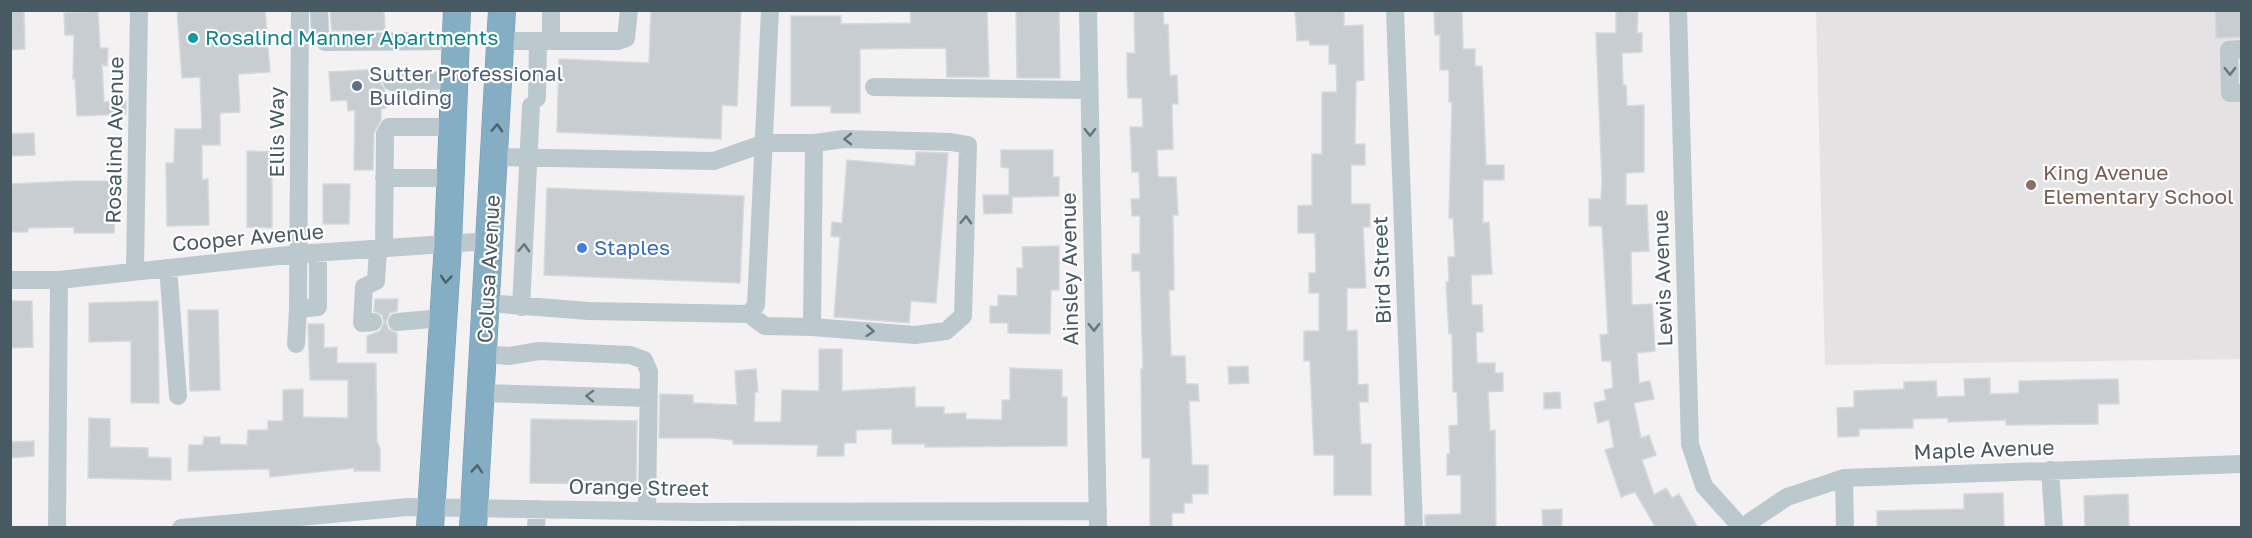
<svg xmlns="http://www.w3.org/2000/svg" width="2252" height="538" viewBox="0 0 2252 538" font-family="'Golos Text',sans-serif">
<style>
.education{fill:#e5e2e4}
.green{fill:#bdf4c9}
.building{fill:#c8cdd2;stroke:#d5d9dd;stroke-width:1.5}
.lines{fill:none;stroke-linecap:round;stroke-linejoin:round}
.highway-casing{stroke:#7099b0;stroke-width:28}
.minor{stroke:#bbc9cf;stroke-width:18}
.highway{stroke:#85aec4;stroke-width:27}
.oneway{stroke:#64757c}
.oneway2{stroke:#4d626b}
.culture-dot{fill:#0f9aa8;stroke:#fff;stroke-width:2}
.service-dot{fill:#5c6f8a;stroke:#fff;stroke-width:2}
.education-dot{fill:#8d6e63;stroke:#fff;stroke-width:2}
.shop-dot{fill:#3f7fe0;stroke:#fff;stroke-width:2}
.labels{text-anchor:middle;stroke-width:4.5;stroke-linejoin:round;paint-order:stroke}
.culture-label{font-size:21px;fill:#0d838f;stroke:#fff;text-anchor:start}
.service-label{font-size:21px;fill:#4e5e75;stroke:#fff;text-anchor:start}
.street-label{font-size:21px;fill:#475961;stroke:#fff}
.education-label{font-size:21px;fill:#785e54;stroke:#fff;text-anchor:start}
.shop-label{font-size:21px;fill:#366cbe;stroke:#fff;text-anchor:start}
</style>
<rect width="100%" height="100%" fill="#f4f1f2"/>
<path class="education" d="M1816 11H2241V359L1825 365Z"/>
<path class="green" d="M739 525 1072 526 1073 527H734Z"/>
<path class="building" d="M10 10H24L25 49 10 50Z
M177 10H265L270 72 238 74 240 112 220 113V145H202V180L208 179 209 225 167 226 166 163H174L175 129H202L200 77 182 78Z
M330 10H384L385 30 332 31Z
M651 10H741L737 106 722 105 721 139 557 132 559 59 649 63Z
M910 10H987L989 77H947L946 48 860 49V113H831V106H791V16H841V24L911 23Z
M1016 10H1059L1060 78H1017Z
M1134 10H1163L1164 25 1168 24 1170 76 1177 75 1178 104H1172L1173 149 1157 150 1158 177H1176L1178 215H1173L1174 290H1169L1171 356H1185L1186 384H1198L1199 401H1189L1192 465H1208V494H1192V503H1184V513H1172V528H1150V458H1142L1141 369H1143L1140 271H1132V254H1140V216H1132L1131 199H1140L1139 172H1132L1130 127H1143L1142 98H1128L1127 77V53H1135Z
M1295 10H1344V26L1363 25 1364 80 1356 81 1355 144H1365V165H1351V204H1370V227H1363L1366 288H1347V331L1357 330 1358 385 1368 384V402H1359L1361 444H1371V495H1334V455H1314L1310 361H1304V331H1319V293H1309V273H1316L1315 233H1298V206L1312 205V154H1322V92H1337L1336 64H1329V45H1310L1309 40 1297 41Z
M1434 10H1462L1463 49H1475V66H1482L1486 165H1504V180H1483V223L1489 222 1492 274 1471 275 1472 305H1482L1483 332H1476L1477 363H1495V373H1503V391L1488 392 1490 431 1495 430 1496 528H1425V515L1461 514V475H1447V454H1450L1449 426 1458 425 1457 392H1453L1452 334H1449L1446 282H1449L1448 257H1455L1453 218H1449L1452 102H1449V70H1440V35H1435Z
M1616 10H1638L1637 33H1642V52L1622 53 1623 85H1626L1627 106 1644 105V172L1626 173V205H1647L1648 231 1649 251 1631 252 1632 305 1652 304 1654 331 1655 351 1637 353 1639 383 1650 381 1654 399 1634 403 1641 438 1649 435 1656 455 1642 460 1654 495 1666 488 1672 498 1679 494 1698 528H1656L1635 492 1621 497 1605 450 1614 447 1609 420 1598 423 1594 403 1606 400 1604 390 1613 388 1611 361H1602L1600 335 1608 334 1602 226H1589V199H1601L1602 182 1596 33H1616Z
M2215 10H2241V37L2216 38Z
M98 11 100 48H108L107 66 102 65 104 102 126 101V114L77 116 75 79H73L74 35H65L64 13Z
M383 69 381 83 385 90 386 108 381 109V120L374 133 373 170H354L355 110 348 111 347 100 331 101 329 72Z
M34 133 35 155 10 156V134Z
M1001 150H1053V177H1059V196L1012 197V213L984 214 983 195H1009V168L1001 167Z
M247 151 278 152V166H272V228L247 227Z
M916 152 948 153 936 303 911 301 909 323 834 317 840 237 831 236 832 222 842 223 847 160 915 166Z
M74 181H115L114 233H74V227L28 228V232H10V184Z
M323 184H350L349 224H323Z
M547 188 744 196 740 283 544 275Z
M1059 246V290H1051L1050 334 1008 333V323H990V306H998V295L1017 296V268H1023L1022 247Z
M375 299H398L397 311 390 313 386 322 388 329 397 333V353H367V336L380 331 384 322 382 315 374 311Z
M10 301H32L33 347 10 348Z
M158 301 159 403H131V341L89 342V303Z
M188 310H218L220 390 190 391Z
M308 324H324V348L337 347V363H376L377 442 380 448V471H354V468L270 477 269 469 188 471 189 445H203L204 437H220V444L247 445 248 430H268V421H283V390L303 389V417L348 418V380H310Z
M819 349H842V391L915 387V407H944V414L966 413V419L1002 420V400H1010V368L1062 370V397H1067V446L925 447V444H892V429L856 430V443H844V456H817L818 445 733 444V440L712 438H659L660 394 693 395V403L737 405 735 371 756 369 758 392H755L754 422H781L782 390 819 391Z
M1248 366 1249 383 1229 384 1228 367Z
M1990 378V394L2019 393V381L2118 379 2119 404H2098V424L2006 425V420L1948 422V418L1913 419V428L1859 429V436L1838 437 1837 408 1854 407V391L1904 389V382L1936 381 1937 397 1965 396 1964 379Z
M1560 392 1561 408 1544 409V393Z
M89 418 110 419V447L148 448V457L171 458V480L88 478Z
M531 419 637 421 636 484 530 483Z
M34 441V456L10 458V442Z
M2003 493 2004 528H1877V511L1964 509V494Z
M2128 494 2129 528H2085L2084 496Z
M1562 509V526L1543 527 1542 510Z"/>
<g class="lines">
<g class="highway-casing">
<path id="highway" d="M430 528 448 244 457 10
M473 528 502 10"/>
</g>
<path class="minor" d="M300 10 298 309 318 307V254
M319 10 320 33 325 42 456 41
M1088 10 1098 528
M1395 10 1414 528
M1678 10 1690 444 1704 486 1741 527
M501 41H618L626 38 629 10
M551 41V10
M2242 49 2229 50 2230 93H2242
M392 82 455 80
M874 87 1089 90
M537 98 538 41
M495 157 714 161 765 143H814L812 327 765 326 749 314
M384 178H451
M384 249 385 134 389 127H453
M168 268 178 396
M135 271 139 10
M10 280H59L298 254 490 241
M487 303 589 311 749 314 756 305 770 10
M521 307 531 106
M373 322 362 323 364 287 376 281 378 249
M397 322 443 318
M812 327 915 335 946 331 963 316 968 145 951 142 844 139 814 143
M296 344 298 309
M484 354 509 356 539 351 630 355 644 360 649 372 647 511
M482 393 648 398
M2050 470 2054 528
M1844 478 1845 528
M57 528 59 280
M181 528 408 507 696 512 1098 511
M536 528 537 509
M1741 528 1787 497 1844 478 2242 464"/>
<use href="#highway" class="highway"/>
</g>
<defs><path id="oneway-chevron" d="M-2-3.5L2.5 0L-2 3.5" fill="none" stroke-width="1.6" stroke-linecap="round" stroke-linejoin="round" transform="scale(1.5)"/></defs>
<g class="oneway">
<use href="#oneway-chevron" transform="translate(2230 71) rotate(89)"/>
<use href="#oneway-chevron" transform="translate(1090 132) rotate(89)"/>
<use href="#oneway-chevron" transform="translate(848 139) rotate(179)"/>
<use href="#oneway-chevron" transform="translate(966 220) rotate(-88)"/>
<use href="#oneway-chevron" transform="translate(524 248) rotate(-87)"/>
<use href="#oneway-chevron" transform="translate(1094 327) rotate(89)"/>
<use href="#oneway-chevron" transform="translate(870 331) rotate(5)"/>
<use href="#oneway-chevron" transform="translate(590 396) rotate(-178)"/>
</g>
<g class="oneway2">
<use href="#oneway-chevron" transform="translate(497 128) rotate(-87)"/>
<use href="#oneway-chevron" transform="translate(446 279) rotate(94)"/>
<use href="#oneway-chevron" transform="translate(477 469) rotate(-86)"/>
</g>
<circle class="culture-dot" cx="193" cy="38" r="6"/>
<circle class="service-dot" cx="357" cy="86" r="6"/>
<circle class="education-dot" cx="2031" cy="185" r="6"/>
<circle class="shop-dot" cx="582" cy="248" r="6"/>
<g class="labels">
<g class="culture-label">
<text x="205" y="45">Rosalind Manner Apartments</text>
</g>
<g class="service-label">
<text x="369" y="81">Sutter Professional<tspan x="369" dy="24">Building</tspan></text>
</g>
<g class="street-label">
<text transform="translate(277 132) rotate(-90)" y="7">Ellis Way</text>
<text transform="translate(115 140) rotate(-89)" y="7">Rosalind Avenue</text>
<text transform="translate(248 238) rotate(-5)" y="7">Cooper Avenue</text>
<text transform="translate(489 269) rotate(-87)" y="7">Colusa Avenue</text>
<text transform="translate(1070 269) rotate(-91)" y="7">Ainsley Avenue</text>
<text transform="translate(1382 270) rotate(-92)" y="7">Bird Street</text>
<text transform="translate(1663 278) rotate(-92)" y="7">Lewis Avenue</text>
<text transform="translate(1984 450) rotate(-2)" y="7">Maple Avenue</text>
<text transform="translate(639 488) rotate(1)" y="7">Orange Street</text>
</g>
<g class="education-label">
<text x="2043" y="180">King Avenue<tspan x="2043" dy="24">Elementary School</tspan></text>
</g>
<g class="shop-label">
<text x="594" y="255">Staples</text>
</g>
</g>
<rect width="2252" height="538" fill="none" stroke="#475961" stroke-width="24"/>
</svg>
